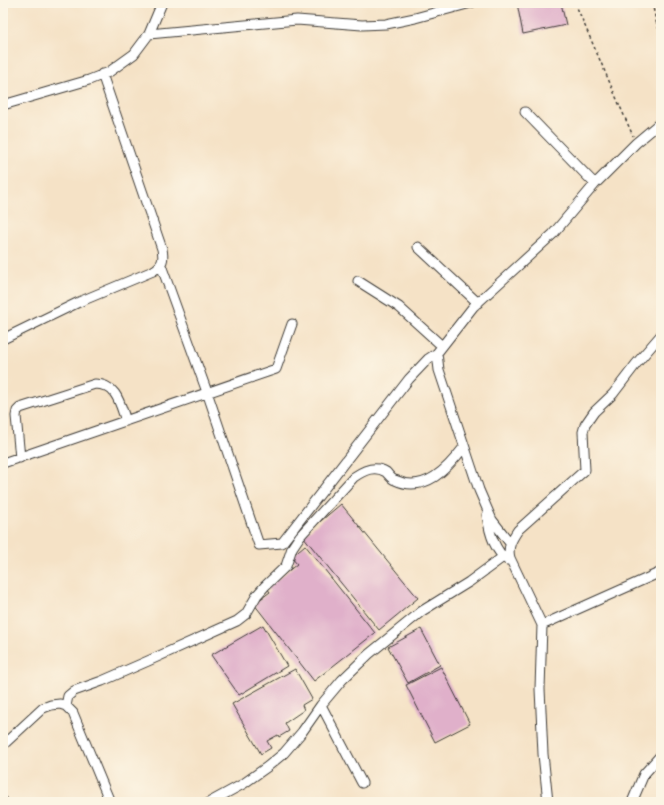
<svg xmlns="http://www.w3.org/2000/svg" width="664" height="805" viewBox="0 0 664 805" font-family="'Gentium Book Plus',serif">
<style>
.building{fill:#e0b0ca}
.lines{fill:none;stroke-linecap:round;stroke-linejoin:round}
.street-casing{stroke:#3d3a36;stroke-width:11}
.path{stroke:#3d3a36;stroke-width:1.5;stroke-dasharray:3 3;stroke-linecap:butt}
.street{stroke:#fff;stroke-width:9}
</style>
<rect width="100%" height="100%" fill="#fcf5e5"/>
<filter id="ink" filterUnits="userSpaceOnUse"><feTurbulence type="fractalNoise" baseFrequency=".025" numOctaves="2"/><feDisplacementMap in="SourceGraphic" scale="8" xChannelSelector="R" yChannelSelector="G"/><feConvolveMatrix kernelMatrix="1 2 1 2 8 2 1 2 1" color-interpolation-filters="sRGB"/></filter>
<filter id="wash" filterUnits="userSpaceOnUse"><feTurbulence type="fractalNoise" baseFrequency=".012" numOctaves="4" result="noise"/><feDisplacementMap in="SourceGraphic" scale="16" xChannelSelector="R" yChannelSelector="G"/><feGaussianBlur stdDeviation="0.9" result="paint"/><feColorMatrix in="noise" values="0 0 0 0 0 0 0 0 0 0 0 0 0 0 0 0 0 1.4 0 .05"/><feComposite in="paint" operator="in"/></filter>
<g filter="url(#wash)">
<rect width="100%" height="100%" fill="#f5e2c6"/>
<g id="blocks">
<path class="building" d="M517 3H561L566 25 523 34Z
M341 504 418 598 379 630 303 536Z
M305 545 375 633 314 681 254 604 270 592 267 588 297 564 291 557Z
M263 625 287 666 239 695 211 655Z
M421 629 440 665 408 683 388 647Z
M441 667 470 724 435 742 406 685Z
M295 669 312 699 302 705 304 710 285 723 289 731 279 737 278 735 267 741 271 748 261 754 232 704Z"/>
</g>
</g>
<g filter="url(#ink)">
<use href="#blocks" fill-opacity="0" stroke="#3d3a36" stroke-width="1"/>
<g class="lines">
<g class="street-casing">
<path id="street" d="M149 34 297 20 362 25 386 24 415 18 471 3
M3 105 89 80 109 72 134 54 149 34 162 3
M525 112 595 184
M418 247 478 303
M161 265 207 392 259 545 282 543 409 379 428 359 437 353
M358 281 399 307 442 346
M3 339 79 302 153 271C163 265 164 259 162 249L102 74
M20 458 16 416 17 411 20 408 95 384C117 384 120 404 126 421
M3 463 276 369 292 324
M487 515C489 531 494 550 507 560
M510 543 492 520 479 490 439 370 437 353 473 307 553 234 595 184 636 143 661 122
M542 625 510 558C507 547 512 539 518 530L585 470 583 432 585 425 594 412 613 394 636 364 661 335
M321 705 362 783
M66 706 68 696 74 691 102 681 148 661 237 621 246 614 257 595 265 586 286 566 292 548 300 536 354 477C364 470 375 465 386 472 389 475 391 479 395 480 425 494 448 468 464 447
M3 745 43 708 51 705 60 704 66 706 73 713 110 802
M3 801V802
M210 802 243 784 267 767 284 753 302 732 321 705 342 680 369 654 422 611 469 582 503 557
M548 802 543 754 540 689 542 625 661 572
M632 802 644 774 661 755"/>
</g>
<path class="path" d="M575 3 633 136
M652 3 657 25 661 34"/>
<use href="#street" class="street"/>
</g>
</g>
<rect width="664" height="805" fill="none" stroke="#fcf5e5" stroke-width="16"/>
</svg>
